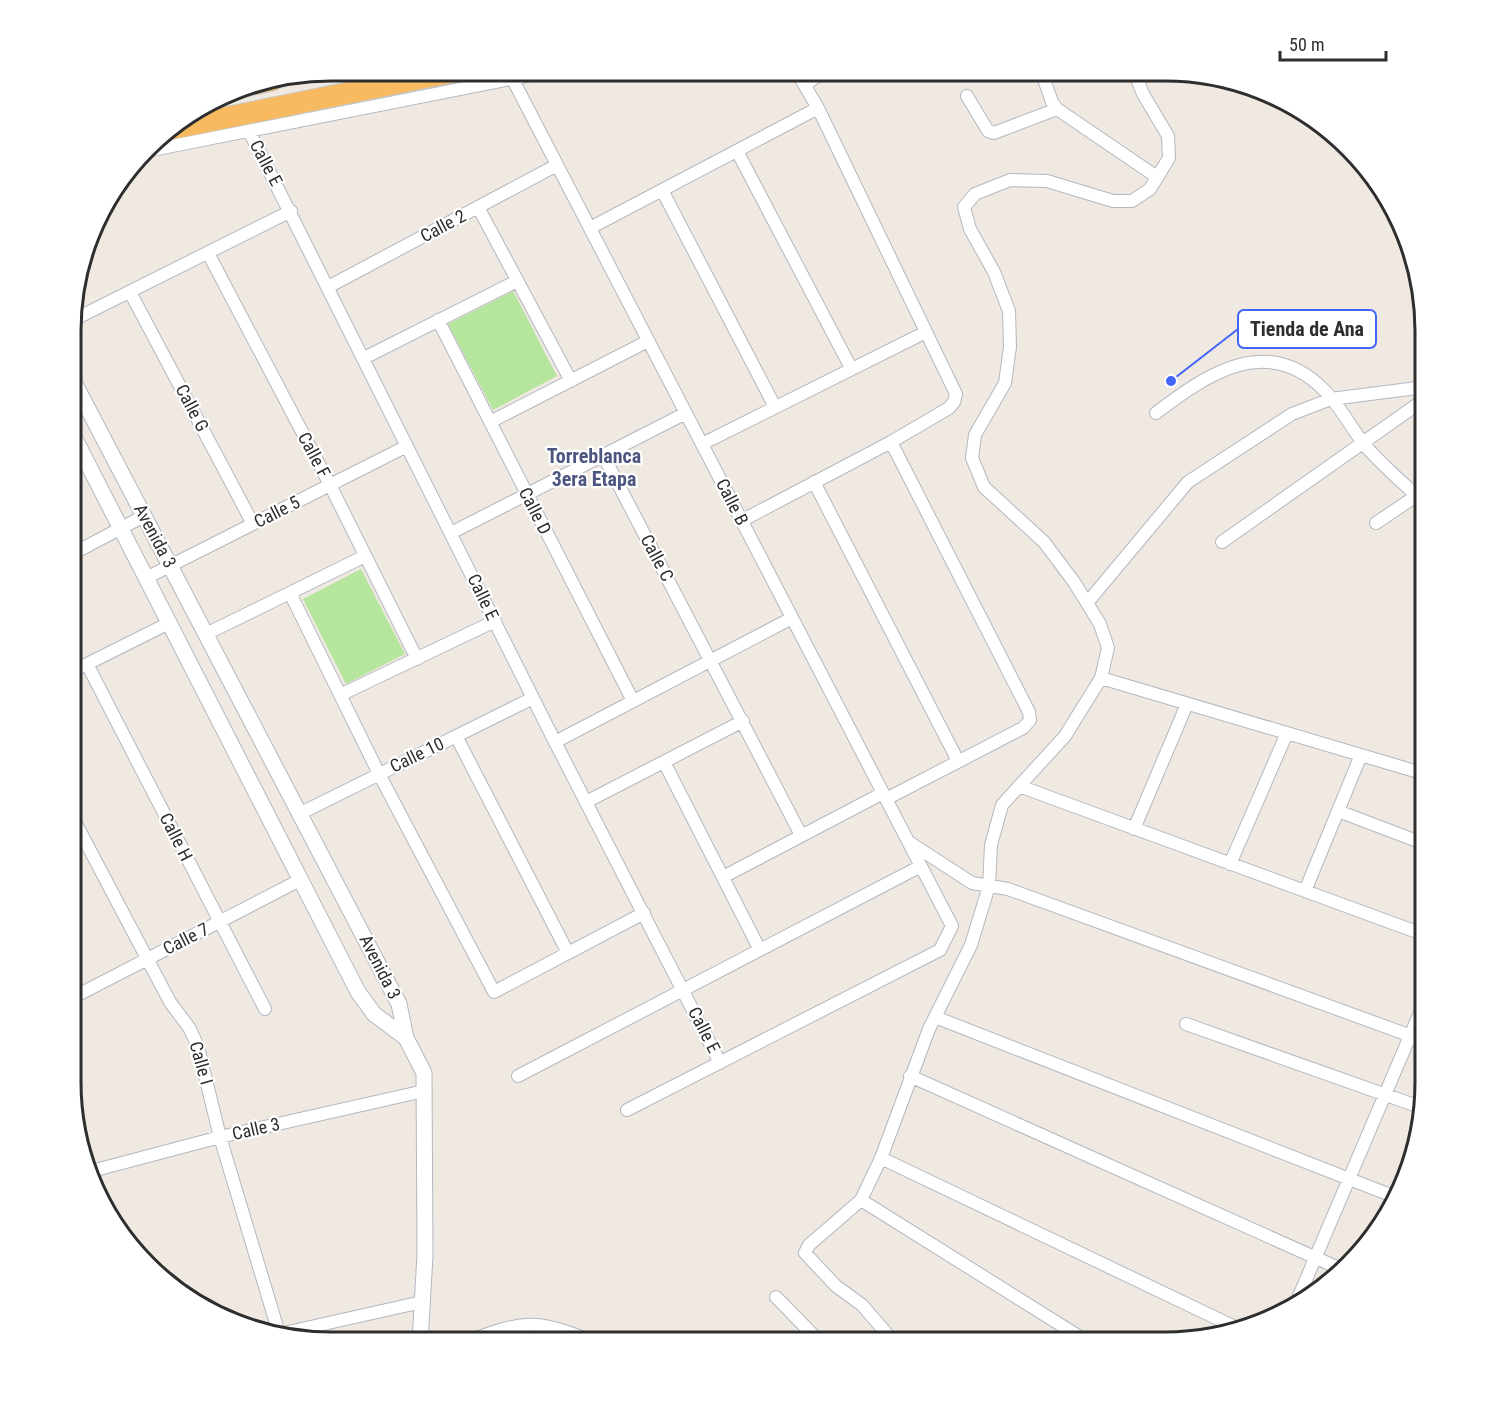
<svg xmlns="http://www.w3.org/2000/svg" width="1496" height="1413" viewBox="0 0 1496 1413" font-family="'Roboto Condensed',sans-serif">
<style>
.green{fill:#b6e59e}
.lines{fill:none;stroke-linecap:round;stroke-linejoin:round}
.service-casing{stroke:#b4b7c1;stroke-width:8}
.minor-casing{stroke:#b4b7c1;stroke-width:14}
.tertiary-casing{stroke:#b4b7c1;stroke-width:17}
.trunk-casing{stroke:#c9c9c9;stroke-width:23}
.service{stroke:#fff;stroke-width:6}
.minor{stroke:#fff;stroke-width:12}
.tertiary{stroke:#fff;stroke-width:15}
.trunk{stroke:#f8ba60;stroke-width:21}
.labels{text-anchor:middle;stroke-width:4.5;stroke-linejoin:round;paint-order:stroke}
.street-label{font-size:18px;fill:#2e2e2e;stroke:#fff}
.neighbourhood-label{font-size:20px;font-weight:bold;fill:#4d5680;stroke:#fff}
.rim{fill:none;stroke:#2e2e2e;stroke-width:3}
.leader{fill:none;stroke:#4264fb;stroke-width:2}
.callout-dot{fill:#4264fb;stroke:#fff;stroke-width:2}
.callout{fill:#fff;stroke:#4264fb;stroke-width:2}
.callout-label{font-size:20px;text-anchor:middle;font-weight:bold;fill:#2e2e2e}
</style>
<rect width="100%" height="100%" fill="#efe9e1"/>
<path class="green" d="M513 291 557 376 493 410 448 324Z
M361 569 405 654 346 684 303 599Z"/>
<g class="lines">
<g class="service-casing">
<path id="service" d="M806 88 829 71"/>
</g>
<g class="minor-casing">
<path id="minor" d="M1041 71 1052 102 1057 109 1157 177
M512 78 952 926 940 950 627 1110
M967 96 988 131 994 133 1057 109
M249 131 555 742 720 1063
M147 151 551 71
M737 151 851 368
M662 190 775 407
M478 207 571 381
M590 228 818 108
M208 253 330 485 417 659
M328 287 557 165
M130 292 253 524
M75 319 291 211
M438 320 633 701
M364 358 517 281
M1156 413C1207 374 1268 332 1325 391 1340 406 1350 426 1363 443 1381 465 1405 484 1425 504
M490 422 648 341
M702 444 926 332
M603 455 801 835
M814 482 958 761
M741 521 891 442 949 408 954 402 956 394 818 108 796 71
M1376 523 1425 490
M451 533 686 413
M1222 542 1425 399
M74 553 144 516
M146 578 407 446
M290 593 379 774 494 992 644 913
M1087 603 1188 482 1292 414 1331 399 1425 387
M206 634 365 556
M87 664 265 1009
M73 671 169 623
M1101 678 1425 774
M340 695 495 621
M456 736 568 953
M555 742 792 618
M664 762 760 950
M1019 786 1425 935
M886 799 1023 728 1030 720 1029 712 891 442
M586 802 743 721
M1338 811 1425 844
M301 813 533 698
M73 818 170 1002 190 1029 198 1047 220 1137 278 1330
M1134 829 1187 704
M909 842 972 883 1008 889 1425 1041
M1230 864 1287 733
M723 877 883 793
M1305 891 1361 755
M72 998 300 880
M935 1017 1398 1198
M1186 1024 1420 1107
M518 1076 921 866
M910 1076 1343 1270
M881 1158 1239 1329
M88 1172 220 1137 424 1091
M861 1200 1088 1342
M776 1297 820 1342
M1296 1303 1425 1001
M288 1332 422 1302
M466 1342C525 1320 534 1318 594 1342
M894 1342 862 1305 836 1286 805 1253 809 1245 861 1200 881 1158 929 1029 971 945 989 886 991 845 1002 805 1065 736 1101 678 1108 648 1100 624 1074 582 1044 542 984 487 972 458 975 435 1005 383 1010 347 1009 311 994 272 970 229 964 207 975 194 1010 180 1047 181 1113 201H1132L1150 189 1169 158 1168 136 1143 94 1134 71"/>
</g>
<g class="tertiary-casing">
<path id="tertiary" d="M75 384 399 1004 406 1038 424 1073 425 1255 420 1342
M75 439 358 992 374 1014 406 1038"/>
</g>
<g class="trunk-casing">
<path id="trunk" d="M245 86 272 80
M170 129 457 71"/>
</g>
<use href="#service" class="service"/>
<use href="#minor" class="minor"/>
<use href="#tertiary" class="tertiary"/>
<use href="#trunk" class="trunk"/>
</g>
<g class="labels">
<g class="street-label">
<text transform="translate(266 163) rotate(62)" y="6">Calle E</text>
<text transform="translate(443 226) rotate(-28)" y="6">Calle 2</text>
<text transform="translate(192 408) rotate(62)" y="6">Calle G</text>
<text transform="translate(314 455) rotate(62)" y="6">Calle F</text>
<text transform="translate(732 502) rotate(63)" y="6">Calle B</text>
<text transform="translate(535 511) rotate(63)" y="6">Calle D</text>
<text transform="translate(277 512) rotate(-27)" y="6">Calle 5</text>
<text transform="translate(155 536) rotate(62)" y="6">Avenida 3</text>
<text transform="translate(657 558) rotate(62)" y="6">Calle C</text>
<text transform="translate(483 597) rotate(64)" y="6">Calle E</text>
<text transform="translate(417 755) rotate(-26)" y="6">Calle 10</text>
<text transform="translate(176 837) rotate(63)" y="6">Calle H</text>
<text transform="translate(186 939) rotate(-27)" y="6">Calle 7</text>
<text transform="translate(380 967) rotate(63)" y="6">Avenida 3</text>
<text transform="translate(704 1030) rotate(63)" y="6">Calle E</text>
<text transform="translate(201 1063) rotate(74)" y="6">Calle I</text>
<text transform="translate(256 1129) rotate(-13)" y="6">Calle 3</text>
</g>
<g class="neighbourhood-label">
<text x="594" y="463">Torreblanca<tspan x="594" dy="23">3era Etapa</tspan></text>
</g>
</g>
<path d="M0 0H1496V1413H0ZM331 81H1165A250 250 0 0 1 1415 331V1082A250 250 0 0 1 1165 1332H331A250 250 0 0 1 81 1082V331A250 250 0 0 1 331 81Z" fill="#fff" fill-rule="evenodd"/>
<path class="rim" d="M331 81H1165A250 250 0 0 1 1415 331V1082A250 250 0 0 1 1165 1332H331A250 250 0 0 1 81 1082V331A250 250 0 0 1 331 81Z"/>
<path class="leader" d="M1171 381L1238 329"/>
<circle class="callout-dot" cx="1171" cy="381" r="6"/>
<rect class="callout" x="1238" y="310" width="138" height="38" rx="6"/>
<g class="callout-label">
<text x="1307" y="336">Tienda de Ana</text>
</g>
<path d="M1280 51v9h106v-9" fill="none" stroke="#2e2e2e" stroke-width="3"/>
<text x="1289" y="51" font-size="18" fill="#2e2e2e" stroke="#ffffff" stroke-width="4.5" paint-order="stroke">50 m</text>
</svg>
